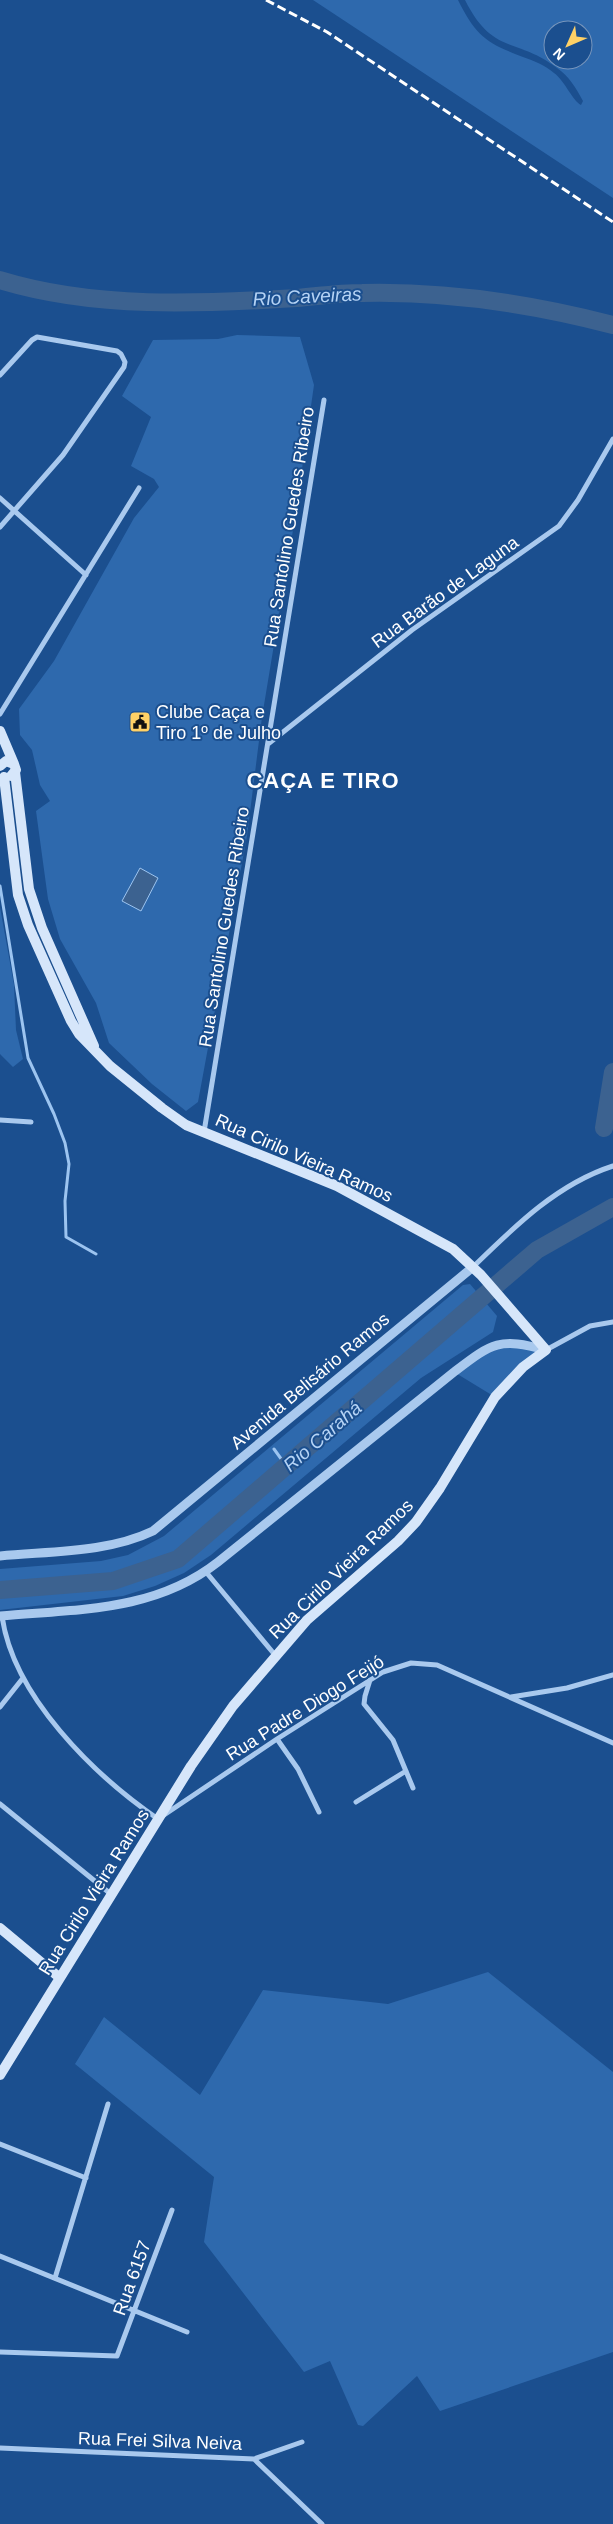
<svg xmlns="http://www.w3.org/2000/svg" width="613" height="2524" viewBox="0 0 613 2524" font-family="Helvetica,sans-serif">
<style>
.green{fill:#2e69ad;fill-rule:evenodd}
.water{fill:#3c6290;stroke:#9cc4f0}
.lines{fill:none;stroke-linecap:round;stroke-linejoin:round}
.stream{stroke:#9cc4f0;stroke-width:3}
.river{stroke:#3c6290;stroke-width:18}
.minor{stroke:#a9c9ee;stroke-width:5}
.tertiary{stroke:#a9c9ee;stroke-width:9}
.secondary{stroke:#d6e6fa;stroke-width:10}
.rail{stroke:#fff;stroke-width:3;stroke-dasharray:9 4;stroke-linecap:butt}
.labels{text-anchor:middle;stroke-width:4;stroke-linejoin:round;paint-order:stroke}
.street-label{font-size:18px;fill:#fff;stroke:#1b4f8f}
.poi-label{font-size:18px;fill:#fff;stroke:#1b4f8f;text-anchor:start}
.water-label{font-size:19px;font-style:italic;fill:#b5d3f5;stroke:#1b4f8f}
.district-label{font-size:22px;font-weight:bold;letter-spacing:1px;fill:#fff;stroke:#1b4f8f}
</style>
<rect width="100%" height="100%" fill="#1b4f8f"/>
<path class="green" d="M313 0H458C476 36 486 43 523 57 534 61 545 65 554 73 565 81 572 100 581 105L583 101C576 88 569 76 557 68 517 37 493 56 465 0H613V198ZM553 30H583V60H553Z
M237 335 300 337 314 385 295 518 262 717 247 836 198 1102 186 1111 152 1084 109 1043 96 1003 60 939 48 899 36 811 50 801 40 785 32 750 20 735 19 709 54 661 134 518 159 487 154 479 131 466 151 417 122 396 153 340 218 339Z
M0 907 14 985 16 1030 23 1059 13 1067 0 1054Z
M470 1284 497 1316 493 1332 421 1378 211 1555 184 1573 155 1586 123 1596 0 1610V1569L101 1561 128 1555 164 1536 463 1285Z
M496 1345 546 1350 495 1397 454 1372Z
M488 1972 613 2072V2352L440 2411 417 2376 363 2426 358 2425 330 2361 304 2372 204 2242 214 2177 75 2064 104 2017 200 2095 263 1990 388 2004Z"/>
<path class="water" d="M140 868 158 878 141 911 122 901Z"/>
<g class="lines">
<path class="stream" d="M0 886 28 1058 54 1114 65 1143 69 1164 65 1201 66 1237 96 1254
M274 1449 287 1467"/>
<path class="river" d="M0 280C95 309 200 304 297 298 319 296 340 293 362 293 446 291 532 304 613 325
M604 1128 613 1072
M0 1590 113 1581 178 1559 537 1250 613 1207"/>
<path class="minor" d="M0 375 32 340 37 337 117 351 121 354 125 362 124 367 63 455 0 527
M0 498 86 575
M0 714 139 488
M268 744 412 630 559 526 578 500 613 439
M0 1120 31 1122
M204 1132 324 400
M473 1267C514 1227 557 1184 613 1166
M546 1350 590 1326 613 1322
M206 1572 275 1655
M2 1616C13 1696 94 1775 158 1819L277 1739 383 1672 411 1663 437 1665 613 1743
M370 1680 365 1696 364 1704 393 1740 413 1788
M511 1697 567 1688 613 1675
M0 1707 23 1678
M277 1739 298 1769 319 1812
M356 1802 406 1771
M0 1804 112 1895
M0 2144 86 2178
M0 2256 187 2332
M55 2278 108 2104
M0 2352 117 2356 172 2210
M0 2448 254 2459 322 2524
M254 2459 302 2442"/>
<path class="tertiary" d="M0 1556C50 1551 107 1553 153 1531L473 1267
M0 1616C78 1609 154 1612 218 1562L454 1372C492 1343 499 1337 546 1350"/>
<path class="secondary" d="M0 731 14 764
M0 766 6 761 14 764 16 770 11 776
M15 772 29 889 42 928 94 1046
M0 1928 60 1978
M0 2075 191 1766 233 1706 307 1620 398 1541 416 1522 440 1488 495 1397 523 1367 546 1350 481 1275 453 1249 337 1186 186 1125 162 1108 110 1066 79 1034 71 1021 28 925 18 895 4 777"/>
<path class="rail" d="M266 0 327 32 613 222"/>
</g>
<defs>
<g id="civic-square" transform="scale(1.125)"><rect x="-9" y="-9" width="18" height="18" rx="4" fill="#ffd166" stroke="#1b4f8f"/><path d="M-.6-6.5H3V-4.5H.6V-3L4-1V1h2V6H-6V1h2V-1L-.6-3ZM-1.2 2.5V6h2.4V2.5Z" fill="#111"/></g>
</defs>
<g fill-rule="evenodd">
<use href="#civic-square" x="140" y="722"/>
</g>
<g class="labels">
<g class="street-label">
<text transform="translate(289 527) rotate(-81)" y="6">Rua Santolino Guedes Ribeiro</text>
<text transform="translate(445 592) rotate(-36)" y="6">Rua Barão de Laguna</text>
<text transform="translate(224 927) rotate(-81)" y="6">Rua Santolino Guedes Ribeiro</text>
<text transform="translate(304 1158) rotate(24)" y="6">Rua Cirilo Vieira Ramos</text>
<text transform="translate(310 1381) rotate(-40)" y="6">Avenida Belisário Ramos</text>
<text transform="translate(341 1569) rotate(-44)" y="6">Rua Cirilo Vieira Ramos</text>
<text transform="translate(305 1708) rotate(-32)" y="6">Rua Padre Diogo Feijó</text>
<text transform="translate(94 1892) rotate(-58)" y="6">Rua Cirilo Vieira Ramos</text>
<text transform="translate(132 2278) rotate(-70)" y="6">Rua 6157</text>
<text transform="translate(160 2441) rotate(2)" y="6">Rua Frei Silva Neiva</text>
</g>
<g class="poi-label">
<text x="156" y="718">Clube Caça e<tspan x="156" dy="21">Tiro 1º de Julho</tspan></text>
</g>
<g class="water-label">
<text transform="translate(307 296) rotate(-3)" y="7">Rio Caveiras</text>
<text transform="translate(322 1436) rotate(-41)" y="7">Rio Carahá</text>
</g>
<g class="district-label">
<text x="323" y="788">CAÇA E TIRO</text>
</g>
</g>
<g transform="translate(568 45) rotate(225)"><circle r="24" fill="#1b4f8f" stroke="#7695bc"/>
<path d="M0-4L9 19L0 12L-9 19Z" fill="#ffd166"/>
<text y="-8" font-size="14" font-weight="bold" text-anchor="middle" fill="#ffffff">N</text>
</g>
</svg>
